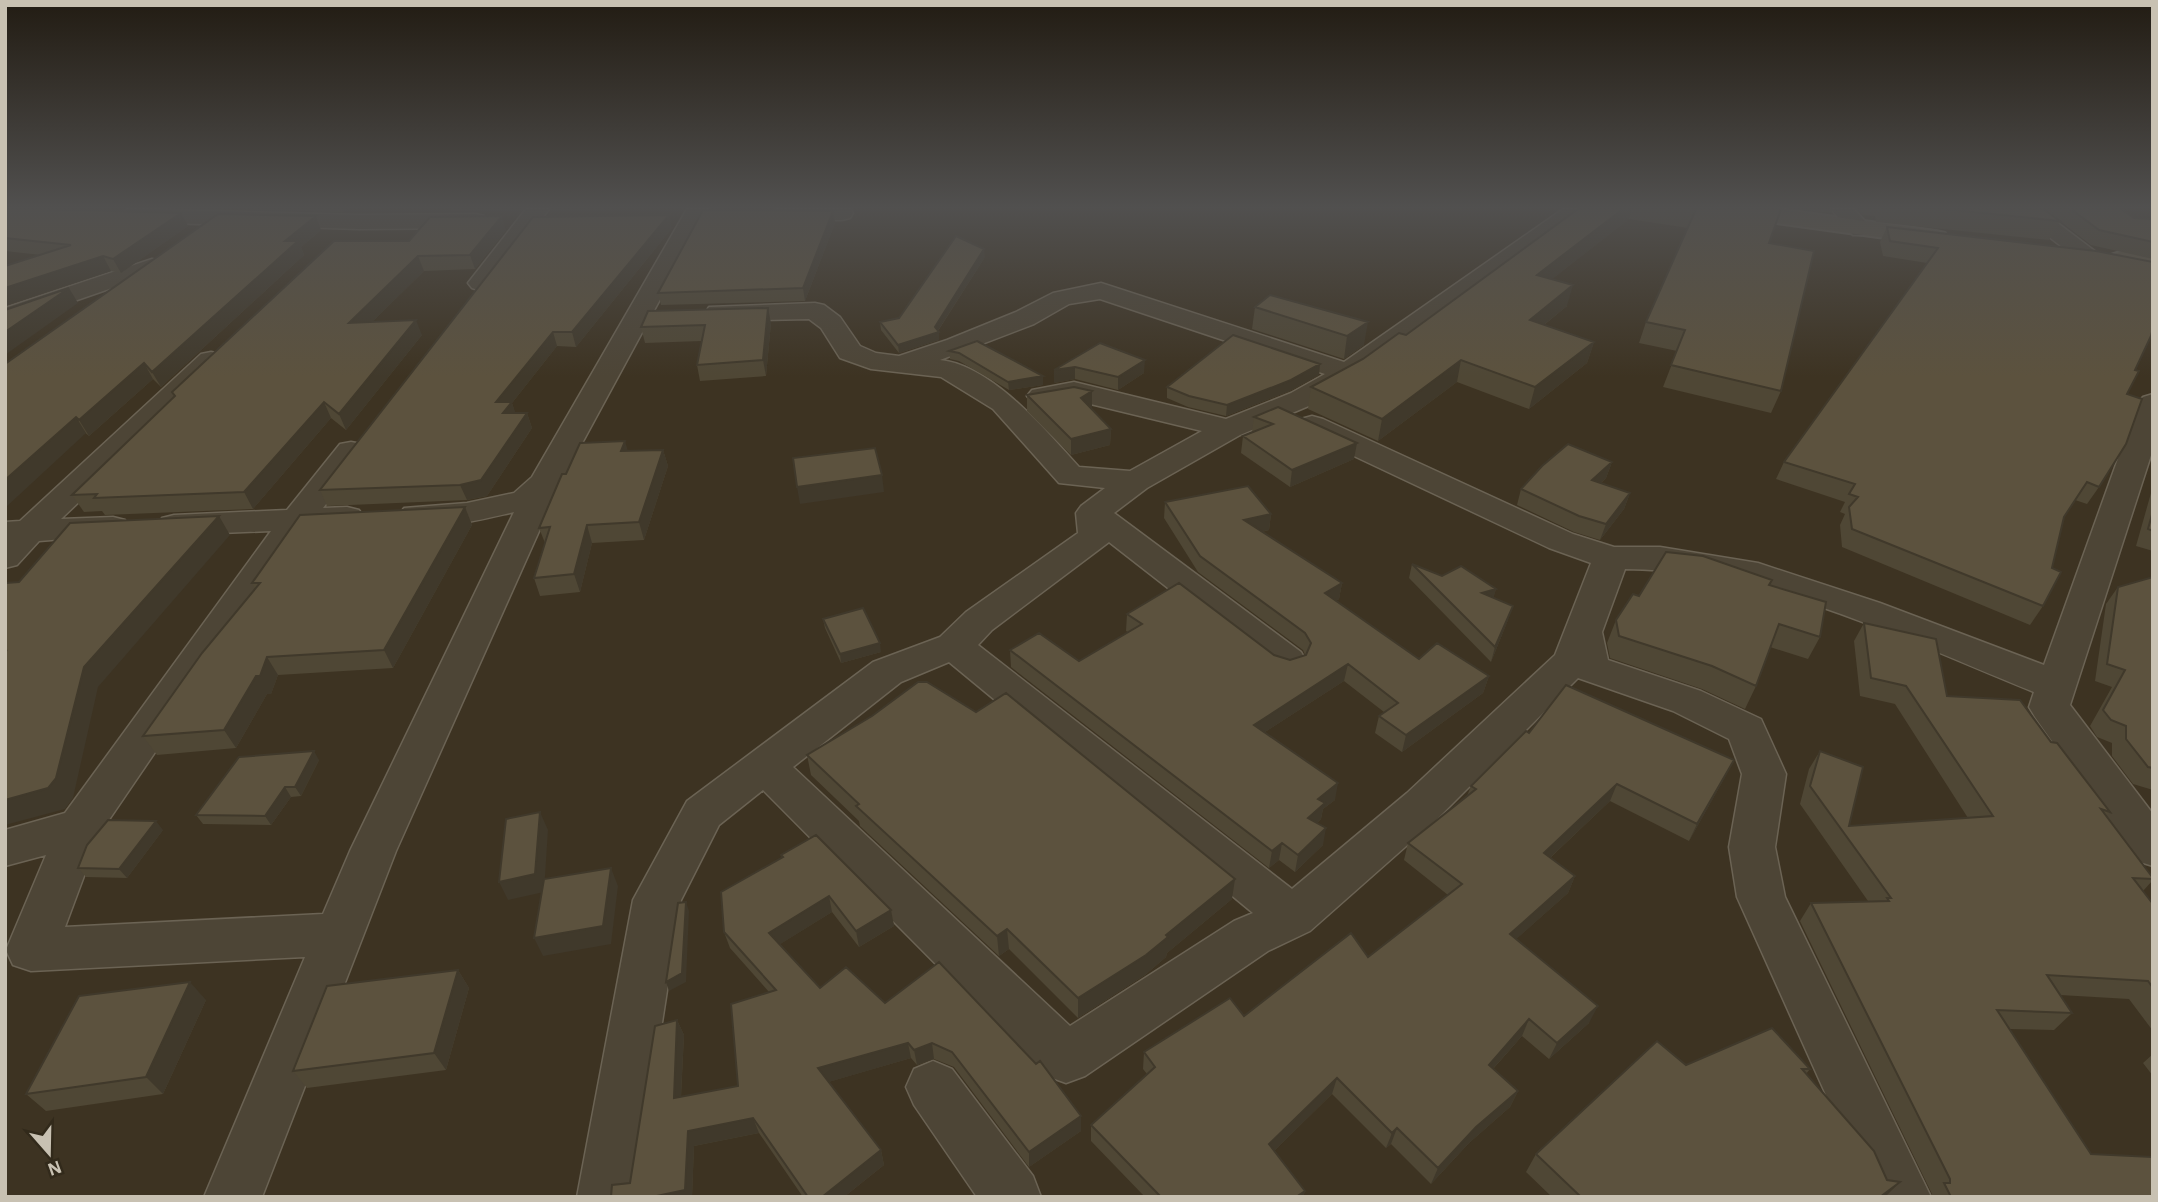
<svg xmlns="http://www.w3.org/2000/svg" width="2158" height="1202" viewBox="0 0 2158 1202" font-family="'Alegreya Sans',sans-serif">
<style>
.lines{fill:none;stroke-linecap:round;stroke-linejoin:round}
.street-casing{stroke:#6b6354;stroke-width:3}
.secondary-casing{stroke:#6b6354;stroke-width:4}
.street{fill:#4d4536;fill-rule:evenodd}
.secondary{fill:#605744;fill-rule:evenodd}
.wall{fill:#4f4735}
.shaded-wall{fill:#40392b}
.building{fill:#5c523e;stroke:#40392b;stroke-width:2}
</style>
<rect width="100%" height="100%" fill="#3d3322"/>
<g class="lines">
<g class="street-casing">
<path id="street" d="M128 209 359 215 476 214 484 216 487 221 484 226 476 228 359 229 132 222 124 220 121 215Z
M526 209H549L490 288 481 291 472 288 468 283Z
M687 209H709L561 482 396 851 262 1197H204L305 957 31 971 13 965 6 950 46 855 5 866V830L65 813 271 531 174 535 162 532 157 525 162 518 174 515 287 510 340 444 351 442 362 444 367 451 323 508 347 507 359 510 364 517 359 524 307 529 100 833 65 927 323 914 350 851 514 512C479 520 440 531 404 522L399 515 404 508 467 503 514 493 532 477Z
M776 209H851L853 213 850 218 842 220H785L777 218 774 213Z
M1563 209H1589L1358 378 1311 405 1240 435 1147 488 1114 513 1301 652 1306 661 1301 670 1287 674 1273 670 1109 542 992 630 978 645 1292 889 1407 793 1555 655 1591 563 1549 548 1301 431 1297 425 1301 419 1312 416 1323 419 1573 534 1614 547H1660L1758 563 1880 603 2044 665 2138 403 2143 397 2153 394V449L2070 705 2153 814V866L2137 861 2035 717 2029 707 2034 692C1907 641 1763 569 1625 569L1602 632 1608 660 1701 691 1761 719 1786 774 1775 847 1785 897 1931 1197H1872L1737 897 1729 847 1742 774 1729 739 1673 711 1578 678 1439 817 1310 931 1268 951 1085 1076 1066 1083 1047 1076 763 790 719 825 681 900 635 1197H577L633 900 687 801 873 662 940 637 966 612 1078 533 1076 513 1081 506 1105 488 1059 483 993 409 941 377 871 369 840 358 821 328 809 319 718 321 709 319 705 313 709 307 815 303 824 305 840 317 860 346 876 353 899 356 947 340 1016 312 1053 293 1101 283 1344 362ZM1100 299 1325 374 1291 393 1226 419 1074 382 1032 390 1027 396 1032 402 1042 405 1074 400 1202 431 1130 471 1079 467C1046 431 992 365 940 360L1034 324 1069 304ZM949 662 1253 913 1234 921 1070 1026 793 767 901 682Z
M1831 209H1854L1873 230 1869 235H1853Z
M2013 209H2039L2100 255 2097 260 2088 262 2079 260Z
M152 259 161 261 164 266 161 271 5 325V308Z
M211 352 221 354 225 360 221 366 61 519 113 517 125 520 130 527 125 534 39 541 17 565 5 568V522L20 521 201 354Z
M933 1061 952 1069 1033 1176 1041 1197H977L914 1105 906 1087 914 1069Z"/>
</g>
<g class="secondary-casing">
<path id="secondary" d="M1713 209H1778L1936 231 1945 233 1948 238 1945 243 1936 245 1725 216 1717 214Z
M2120 252H2153V268L2111 265 2107 260 2111 255Z"/>
</g>
<use href="#street" class="street"/>
<use href="#secondary" class="secondary"/>
</g>
<path class="wall" d="M5 209 181 213 188 226 121 273 111 271 5 306V266L41 255 5 251Z
M241 209H347L343 212Z
M451 209H523L522 210 451 211Z
M551 209H639L551 210Z
M1578 209H1781L1769 243 1781 391 1771 413 1663 387 1677 351 1639 343 1646 322 1688 228 1629 219 1552 279 1567 306 1544 325 1594 342 1587 363 1529 409 1457 382 1378 441 1308 409 1311 387 1406 335Z
M1797 209H1833L1831 213Z
M1857 209H2043L2047 212 2049 209H2121L2134 218 2153 219V259L2091 245 2060 221 2049 240 1876 222 1875 216 1863 215Z
M833 211 835 223 805 301 661 305 658 293Z
M1887 227 2153 262 2135 370 2099 487 2087 504 2075 500 2064 517 2043 606 2030 625 1842 547 1840 525 1845 514 1840 512 1845 502 1776 479 1784 462 1927 263 1883 256 1880 242Z
M672 228 576 347 557 346 512 403 515 413H527L532 428 487 496 467 500 327 506 320 490Z
M321 230 301 247 304 255 161 387 153 379 89 436 5 364Z
M506 230 475 269 424 271 372 322 422 335 346 430 331 418 253 509 105 515 102 511 84 512 72 495 174 397 172 392 409 241Z
M985 257 938 331 939 340 899 353 881 330 880 322 899 318Z
M1270 295 1364 345 1344 359 1252 329 1255 307Z
M771 323 766 376 700 381 697 365 702 341 645 343 641 327Z
M977 341 1043 376V385L1009 390 959 361 950 359 949 351Z
M1100 343 1144 373 1118 390 1075 379 1054 383Z
M1320 364 1319 375 1290 391 1226 416 1188 407 1167 398V387Z
M1092 391V407L1091 408 1111 429 1110 445 1071 455 1027 411V395Z
M1254 417 1354 459 1290 487 1241 453 1243 436 1252 432Z
M663 450 668 466 644 540 592 543 580 592 540 596 534 578 545 543 539 528 566 474 628 451Z
M1612 462 1606 478 1601 483 1630 493 1624 509 1600 540 1574 532 1517 505 1521 489Z
M2153 486V551L2136 546Z
M1165 502 1271 514 1269 530 1262 532 1342 583 1339 599 1336 601 1419 659 1489 676 1483 693 1402 752 1375 733 1379 716 1384 712 1344 681 1265 732 1335 800 1323 809 1321 819 1317 823 1323 845 1295 872 1279 860 1269 868 1011 667 1010 650 1079 661 1128 632 1126 631 1127 614 1290 660 1305 655 1303 650 1198 572 1164 518Z
M465 507 472 525 393 668 278 675 271 694H267L236 748 157 755 143 736 255 589 252 583Z
M1412 564 1442 576 1496 589 1493 598 1508 620 1491 662 1409 578Z
M2153 577V790L2133 784 2112 756V743L2097 737 2090 726 2112 687 2095 681 2106 604 2118 587Z
M1769 585 1820 637 1808 659 1770 647 1756 686 1745 709 1702 689 1610 658 1607 643 1616 620 1639 596Z
M823 619 881 652 841 663 825 628Z
M1864 623 1947 696 2051 742 2110 812 2106 817 2153 878V880L2143 891 2153 904V1031L2129 999 2060 995 2072 1013 2054 1030 2009 1029 2091 1154 2153 1197H1930L1932 1194 1800 921 1811 903 1868 901 1800 804 1809 769 1820 751 1849 826 1968 818 1895 704 1860 696 1854 641Z
M1529 733 1725 777 1689 841 1610 801 1550 858 1575 876 1568 893 1516 939 1589 1023 1549 1059 1522 1036 1493 1069 1518 1091 1510 1107 1469 1143 1431 1184 1391 1144 1386 1148 1332 1094 1274 1151 1305 1191 1303 1197H1145L1091 1141V1125L1147 1074 1143 1069 1144 1052 1244 1016 1368 957 1448 895 1404 860 1408 843 1467 796 1471 786Z
M807 755 1232 899 1167 953 1166 957 1145 975 1078 1018 1009 949 999 956 860 826 859 821 811 775Z
M319 760 301 796 291 797 271 825 203 824 196 815Z
M163 830 127 878 86 877 78 868Z
M781 855 891 910 894 926 859 947 832 912 780 944 820 988 885 1003 1081 1131 1029 1167 954 1067 934 1059 917 1065 911 1058 828 1082 881 1150 884 1165 844 1197H803L759 1133 694 1146 692 1197H611L630 1183 677 1020 684 1035 681 1097 738 1086 769 992 730 948 724 932 782 858Z
M458 970 469 988 446 1070 307 1088 293 1071Z
M206 1000 163 1094 46 1111 26 1094Z
M2153 1054V1076L2143 1063Z
M1686 1065 1810 1069 1806 1074 1887 1180 1900 1182 1885 1197H1552L1526 1172 1536 1154Z"/>
<path class="shaded-wall" d="M1623 209H1632L1629 219 1532 295 1537 275Z
M833 211 835 223 805 301 803 288Z
M181 213 188 226 121 273 113 259Z
M669 215 672 228 576 347 572 332Z
M316 216 321 230 301 247 304 255 161 387 152 372 285 241Z
M502 216 506 230 475 269 470 255Z
M984 249 985 257 937 332H939V340L899 353 898 345 935 327Z
M103 256 111 271 5 306V288Z
M418 256 424 271 356 338 349 323Z
M1573 285 1567 306 1524 341 1530 320Z
M69 288 78 303 5 355V332Z
M768 308 771 323 766 376 763 360Z
M416 320 422 335 346 430 339 414Z
M1368 322 1364 345 1344 359 1347 336Z
M553 332 557 346 512 403 517 417 509 428 496 402Z
M1594 342 1587 363 1529 409 1535 387Z
M1145 360 1144 373 1118 390V377Z
M1461 360 1457 382 1378 441 1382 419Z
M144 363 153 379 89 436 79 420Z
M1320 364 1319 375 1290 391 1226 416 1227 405Z
M1075 367V379L1054 383V370Z
M1043 376V385L1009 390 1008 382Z
M1092 391V407L1081 414V398Z
M324 402 331 418 253 509 244 492Z
M527 413 532 428 487 496 467 500 460 485Z
M76 417 86 433 5 508V480Z
M1111 429 1110 445 1071 455V439Z
M625 441 630 458 621 451Z
M1357 443 1354 459 1290 487 1292 470Z
M663 450 668 466 644 540 639 522Z
M1612 462 1606 478 1587 495 1592 480Z
M882 475 884 492 800 504 797 487Z
M1630 493 1624 509 1600 540 1606 524Z
M465 507 472 525 393 668 384 650Z
M1271 514 1269 530 1242 536 1244 520Z
M219 516 230 535 98 687 73 798 65 809 5 825V800L84 667Z
M587 525 592 543 580 592 574 574Z
M1342 583 1339 599 1322 609 1325 593Z
M1496 589 1492 603 1482 593Z
M1513 606 1508 620 1491 662 1495 647Z
M880 643 881 652 841 663 840 654Z
M267 657 278 675 271 694H267L236 748 224 730Z
M1348 664 1344 681 1251 741 1254 725Z
M1489 676 1483 693 1402 752 1406 735Z
M314 751 319 760 301 796 295 787Z
M1734 760 1725 777 1689 841 1697 824Z
M1338 783 1335 800 1323 809 1321 819 1305 835 1308 818 1318 799Z
M1617 784 1610 801 1537 870 1544 853Z
M285 787 291 797 271 825 265 816Z
M540 812 548 830 544 892 508 900 499 882Z
M156 821 163 830 127 878 119 869Z
M1326 828 1323 845 1295 872 1298 855Z
M1282 843 1279 860 1269 868 1272 851Z
M611 868 618 886 611 944 543 956 534 938Z
M1575 876 1568 893 1503 951 1510 934Z
M1235 879 1232 899 1167 953 1166 957 1145 975 1078 1018V998L1166 935Z
M829 896 832 912 774 948 769 933Z
M686 902 689 911 686 982 669 991 666 982Z
M891 910 894 926 859 947 856 931Z
M1007 929 1009 949 999 956 997 936Z
M458 970 469 988 446 1070 434 1053Z
M190 982 206 1000 163 1094 146 1077Z
M1598 1006 1589 1023 1549 1059 1557 1043Z
M1529 1019 1522 1036 1482 1081 1489 1065Z
M677 1020 684 1035 680 1113 674 1098Z
M908 1043 911 1058 822 1084 818 1068Z
M932 1043 934 1059 917 1065 914 1050Z
M1337 1078 1332 1094 1266 1159 1269 1144Z
M1518 1091 1510 1107 1469 1143 1431 1184 1438 1168 1476 1127Z
M1081 1116V1131L1029 1167V1152Z
M753 1118 759 1133 694 1146 692 1197H652L688 1131Z
M1397 1128 1391 1144 1386 1148 1392 1133Z
M881 1150 884 1165 844 1197H822Z
M1900 1182 1885 1197H1880Z
M1305 1191 1303 1197H1296Z"/>
<path class="building" d="M5 209H41L181 213 113 259 103 256 5 288V266L71 245 5 238Z
M1578 209H1623L1537 275 1573 285 1530 320 1594 342 1535 387 1461 360 1382 419 1311 387 1363 359 1399 333 1406 335Z
M1696 209H1781L1769 243 1814 251 1781 391 1671 365 1685 330 1646 322Z
M1943 209H2043L2060 221Z
M2071 209H2121L2134 218 2152 219 2153 242 2099 230Z
M703 210 833 211 803 288 658 293Z
M218 214 316 216 285 241H298L152 372 144 363 79 420 76 417 5 480V364Z
M669 215 572 332H553L496 402H512L503 413H527L481 480 460 485 320 490 533 217Z
M502 216 470 255 418 256 349 323 416 320 339 414 324 402 244 492 94 498 97 494 72 495 175 396 172 392 334 241H409L430 217Z
M1887 227 2096 251 2153 262V328L2151 336 2135 370 2139 371 2127 394 2142 399 2126 444 2099 487 2087 482 2064 517 2052 568 2061 572 2043 606 1852 529 1849 507 1858 497 1849 494 1855 484 1784 462 1938 248 1890 241Z
M956 236 984 249 935 327 939 332 898 345 880 322 899 318Z
M69 288 5 332V310Z
M1270 295 1368 322 1347 336 1255 307Z
M768 308 763 360 697 365 705 325 641 327 648 311Z
M1233 335 1320 364 1291 380 1227 405 1189 396 1167 387Z
M977 341 1043 376 1008 382 959 353 949 351Z
M1100 343 1145 360 1118 377 1075 367 1054 370Z
M1074 387 1092 391 1081 398 1111 429 1071 439 1027 395Z
M1278 407 1357 443 1292 470 1243 436 1273 424 1254 417Z
M625 441 621 451 663 450 639 522 587 525 574 574 534 578 550 527 539 528 562 474H566L580 443Z
M1568 444 1612 462 1592 480 1630 493 1606 524 1579 516 1521 489 1542 466Z
M875 448 882 475 797 487 793 458Z
M1248 486 1271 514 1244 520 1342 583 1325 593 1419 659 1437 643 1489 676 1406 735 1379 716 1398 703 1348 664 1254 725 1338 783 1318 799 1325 803 1308 818 1326 828 1298 855 1282 843 1272 851 1010 650 1039 633 1079 661 1142 624 1127 614 1179 583 1274 655 1290 660 1306 655 1311 643 1305 633 1200 556 1165 502Z
M465 507 384 650 267 657 260 676H256L224 730 143 736 202 653 260 583H252L300 515Z
M2153 511V531L2148 529Z
M219 516 84 667 56 778 48 788 5 800V651L7 650H5V583L19 582 70 523Z
M1666 552 1703 556 1772 580 1769 585 1826 602 1820 637 1779 624 1756 686 1712 666 1619 636 1616 620 1633 594 1639 596Z
M1412 564 1442 576 1461 566 1496 589 1482 593 1513 606 1495 647Z
M2153 577V768L2148 767 2126 739V726L2111 720 2103 710 2125 670 2107 664 2118 587Z
M863 608 880 643 840 654 823 619Z
M1864 623 1936 639 1947 696 2020 700 2051 742 2057 743 2110 812 2101 809 2153 878V879L2133 878 2153 904V988L2148 981 2047 975 2072 1013 1997 1010 2091 1154 2153 1157V1197H1951L1944 1183H1950V1179L1811 903 1889 901 1887 898H1891L1810 786 1820 751 1863 767 1849 826 1993 816 1906 686 1871 678Z
M918 682H927L976 712 1006 693 1235 879 1166 935 1168 937 1146 955 1078 998 1007 929 997 936 856 806 859 804 807 755 872 716Z
M1566 685 1734 760 1697 824 1617 784 1544 853 1575 876 1510 934 1598 1006 1557 1043 1529 1019 1489 1065 1518 1091 1476 1127 1438 1168 1397 1128 1392 1133 1337 1078 1269 1144 1305 1191 1296 1197H1161L1091 1125 1155 1067 1144 1052 1230 998 1244 1016 1351 933 1368 957 1462 884 1408 843 1476 789 1471 786 1526 731 1529 733Z
M314 751 295 787H285L265 816 196 815 239 757Z
M540 812 535 874 499 882 506 819Z
M108 820 156 821 119 869 78 868 87 845Z
M816 835 891 910 856 931 829 896 769 933 820 988 846 967 885 1003 939 962 1036 1064 1040 1061 1081 1116 1029 1152 952 1052 932 1043 914 1050 908 1043 818 1068 881 1150 822 1197H808L753 1118 688 1131 685 1190 652 1197H611L612 1185 630 1183 655 1026 677 1020 674 1098 738 1086 731 1004 776 990 724 932 721 892 783 857 781 855Z
M611 868 603 926 534 938 544 879Z
M686 902 682 973 666 982 678 903Z
M458 970 434 1053 293 1071 327 986Z
M190 982 146 1077 26 1094 79 996Z
M1772 1028 1810 1069H1802L1874 1151 1887 1180 1900 1182 1880 1197H1581L1536 1154 1657 1041 1686 1065Z"/>
<linearGradient id="sky" x2="0" y2="1"><stop stop-color="#221c13"/><stop offset="0.55" stop-color="#51504f"/><stop offset="1" stop-color="#51504f" stop-opacity="0"/></linearGradient>
<rect width="2158" height="377" fill="url(#sky)"/>
<rect width="2158" height="1202" fill="none" stroke="#c8c1b2" stroke-width="14"/>
<g transform="translate(49 1153) rotate(160)" stroke="#322a1b" stroke-width="5" paint-order="stroke">
<path d="M0-5L12 26L0 18L-12 26Z" fill="#c8c1b2"/>
<text y="-10" font-size="19" font-weight="bold" text-anchor="middle" fill="#c8c1b2">N</text>
</g>
</svg>
